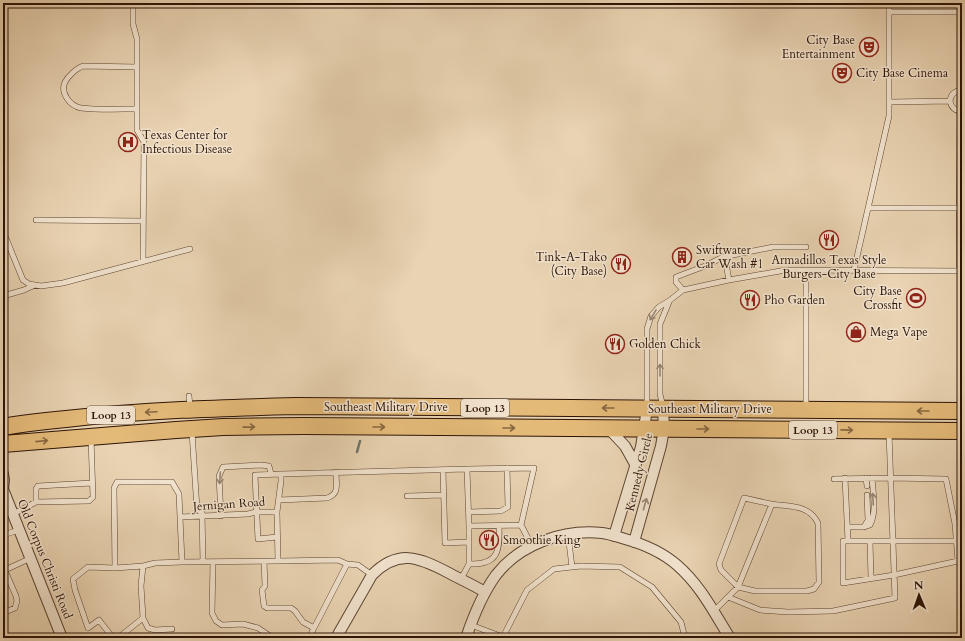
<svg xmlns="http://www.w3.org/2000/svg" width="965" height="641" viewBox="0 0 965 641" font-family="Cardo,serif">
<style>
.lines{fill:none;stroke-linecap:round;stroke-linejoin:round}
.stream{stroke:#6e756e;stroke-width:2.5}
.service-casing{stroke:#5c4431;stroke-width:6}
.minor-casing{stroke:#5c4431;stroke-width:12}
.primary-casing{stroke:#2d1406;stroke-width:18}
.service{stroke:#f1e2cd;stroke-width:5}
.minor{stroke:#f1e2cd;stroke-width:10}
.primary{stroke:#e4ba79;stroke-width:16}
.oneway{stroke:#998573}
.oneway2{stroke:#886740}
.labels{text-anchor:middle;stroke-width:3;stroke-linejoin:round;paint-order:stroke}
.shield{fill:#f1e2cd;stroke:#685242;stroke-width:1}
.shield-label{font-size:11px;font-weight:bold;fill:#2d1406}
.poi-label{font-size:12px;fill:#2d1406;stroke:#f1e2cd;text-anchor:start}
.street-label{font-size:12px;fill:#2d1406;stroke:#f1e2cd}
</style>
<rect width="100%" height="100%" fill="#e9d3b2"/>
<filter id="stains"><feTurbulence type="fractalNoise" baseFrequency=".005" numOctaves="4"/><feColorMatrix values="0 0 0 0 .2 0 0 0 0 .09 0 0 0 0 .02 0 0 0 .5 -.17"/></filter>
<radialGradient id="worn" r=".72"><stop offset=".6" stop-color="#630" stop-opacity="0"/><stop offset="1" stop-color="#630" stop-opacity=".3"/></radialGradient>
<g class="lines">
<path class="stream" d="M357 452 360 441"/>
<g class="service-casing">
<path id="service" d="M133 3V24L137 39V130L144 142 143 261
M889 12H960
M960 91V3
M890 102 950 101
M137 109C120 109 97 110 81 108 70 106 60 93 65 82 68 76 77 68 83 66L137 67
M961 111C955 111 951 107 950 101 951 94 955 90 962 91
M868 208H959
M36 220 143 221
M3 231 23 280 29 284 41 286 63 283 190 249
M854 270 889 116V3
M959 271 960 111
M729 280 726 264 723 257 773 247H806
M683 290 676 282V277L705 266 723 257
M3 296 24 290 35 285
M189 396 190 407
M647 406V329L651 316 659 307 669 301 683 290 729 280 786 270 962 271
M663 407 660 394V324L669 302
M806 407V270
M192 432 197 509 202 513 203 562
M467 469 469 526
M443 470 445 543 469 542
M845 478 848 541
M866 478 867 486
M834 479 890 478 946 479 955 524 958 561 894 575 843 583V541H956
M407 496 444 495
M279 500 327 498C340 494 336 484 336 472
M36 502V489L38 486 92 483
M469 512 501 511 508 507 507 468
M13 514 36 502 89 501 93 497 91 438
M221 516 219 476 223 467 261 465 269 466 271 474
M848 527H864L870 525C877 511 873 494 872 478
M864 527 868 520 867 495
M568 534 572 567
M3 535 19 530
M277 537 258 539 255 475 281 474
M870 541 871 578
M264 561 265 586 262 590 264 606 267 608H291L295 611 303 622 314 628 309 638
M278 561 338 560 347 564
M182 562 278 561 277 512
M213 562 212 613 216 621 222 625 243 624 258 628 273 638
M469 564C499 565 500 550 499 526
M3 566 16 596 17 601 15 608 3 613
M143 566 115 568 114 488 117 482H172L179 494 180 517
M5 570 31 558
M461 579 469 564V526L521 525 532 546
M728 597 760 610 788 612 833 611 895 598 889 433
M714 611 738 587 755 591H807L814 589 819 582 818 523C808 504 790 507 771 504 762 502 753 500 744 498L719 564 721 570 738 587 772 504
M143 618 148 628 155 630 172 629
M471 625 503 637 527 590 554 569 581 566 620 567 652 587 681 622 685 638
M314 628 347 564 358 565 372 575
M113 638 99 620 88 628 75 590 73 579 88 567 115 568
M118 638 143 618 141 586 143 566 155 563 182 562 180 517 248 514 256 512H277L281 481V474L467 469 534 468 521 525"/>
</g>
<g class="minor-casing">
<path id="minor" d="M609 429 625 446 635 464
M3 474 4 480 3 489
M3 489 62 638
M614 536 641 447 647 409
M634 542 661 446 664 429 663 408
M336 638 372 575C398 549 418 557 447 572 460 579 473 585 485 592
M466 638C473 617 483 593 496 575 520 544 563 529 602 533 610 534 618 537 625 539 643 544 662 552 677 565 701 586 713 611 730 638"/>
</g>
<g class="primary-casing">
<path id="primary" d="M3 427C24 423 45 421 66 419 143 410 220 408 297 406L962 411
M3 444 176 430 223 427 304 426 962 431"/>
</g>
<use href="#service" class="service"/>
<use href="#minor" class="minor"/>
<use href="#primary" class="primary"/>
</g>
<defs><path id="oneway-shaft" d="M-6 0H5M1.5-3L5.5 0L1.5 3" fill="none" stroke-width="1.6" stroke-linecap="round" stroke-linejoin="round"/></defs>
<g class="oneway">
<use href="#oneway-shaft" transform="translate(653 315) rotate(121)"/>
<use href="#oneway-shaft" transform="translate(660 370) rotate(-90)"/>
<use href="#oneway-shaft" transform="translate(220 478) rotate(94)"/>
<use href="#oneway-shaft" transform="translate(873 499) rotate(-93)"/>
<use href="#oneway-shaft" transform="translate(645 504) rotate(-74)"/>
</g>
<g class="oneway2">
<use href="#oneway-shaft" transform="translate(608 408) rotate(-180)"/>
<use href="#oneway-shaft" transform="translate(923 411) rotate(-180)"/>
<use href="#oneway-shaft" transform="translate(151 412) rotate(177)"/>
<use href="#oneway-shaft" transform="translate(249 427) rotate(-1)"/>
<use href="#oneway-shaft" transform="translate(379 427)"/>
<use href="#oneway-shaft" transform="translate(509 428)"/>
<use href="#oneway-shaft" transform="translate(703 429)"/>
<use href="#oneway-shaft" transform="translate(847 430) rotate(1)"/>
<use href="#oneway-shaft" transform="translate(42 441) rotate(-6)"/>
</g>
<defs>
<g id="theatre-ring" transform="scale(1)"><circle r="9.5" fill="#f1e2cd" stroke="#8f2418" stroke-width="1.5"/><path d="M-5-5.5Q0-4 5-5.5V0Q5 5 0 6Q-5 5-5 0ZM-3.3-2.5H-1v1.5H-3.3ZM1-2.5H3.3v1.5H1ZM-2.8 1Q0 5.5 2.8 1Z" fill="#8f2418"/></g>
<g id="hospital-ring" transform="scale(1)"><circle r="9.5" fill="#f1e2cd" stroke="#8f2418" stroke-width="1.5"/><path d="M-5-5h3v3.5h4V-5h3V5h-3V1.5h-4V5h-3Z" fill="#8f2418"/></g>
<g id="restaurant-ring" transform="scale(1)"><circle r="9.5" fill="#f1e2cd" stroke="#8f2418" stroke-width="1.5"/><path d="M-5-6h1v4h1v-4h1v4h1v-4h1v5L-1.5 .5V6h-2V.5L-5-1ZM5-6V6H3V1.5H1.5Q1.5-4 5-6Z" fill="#8f2418"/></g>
<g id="building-ring" transform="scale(1)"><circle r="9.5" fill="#f1e2cd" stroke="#8f2418" stroke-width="1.5"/><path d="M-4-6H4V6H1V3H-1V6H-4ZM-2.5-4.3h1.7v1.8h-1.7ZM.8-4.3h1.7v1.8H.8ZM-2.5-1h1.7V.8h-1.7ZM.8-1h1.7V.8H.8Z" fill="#8f2418"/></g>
<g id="stadium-ring" transform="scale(1)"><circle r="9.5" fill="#f1e2cd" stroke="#8f2418" stroke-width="1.5"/><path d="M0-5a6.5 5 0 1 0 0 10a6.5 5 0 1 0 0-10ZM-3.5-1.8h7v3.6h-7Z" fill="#8f2418"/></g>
<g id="shop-ring" transform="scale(1)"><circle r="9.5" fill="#f1e2cd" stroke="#8f2418" stroke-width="1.5"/><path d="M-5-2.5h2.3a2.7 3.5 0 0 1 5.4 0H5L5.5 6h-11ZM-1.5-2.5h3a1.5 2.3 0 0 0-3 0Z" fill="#8f2418"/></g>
</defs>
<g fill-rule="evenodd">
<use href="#theatre-ring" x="869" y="47"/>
<use href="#theatre-ring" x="842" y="73"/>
<use href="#hospital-ring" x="128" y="142"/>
<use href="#restaurant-ring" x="829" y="240"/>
<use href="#building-ring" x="682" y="257"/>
<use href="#restaurant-ring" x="621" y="264"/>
<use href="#stadium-ring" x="916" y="298"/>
<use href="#restaurant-ring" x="750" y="300"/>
<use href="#shop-ring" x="856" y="332"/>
<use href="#restaurant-ring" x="615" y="344"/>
<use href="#restaurant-ring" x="489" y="540"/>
</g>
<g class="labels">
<g class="shield">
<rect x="461" y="399" width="48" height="18" rx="3"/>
<rect x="87" y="406" width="48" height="18" rx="3"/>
<rect x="789" y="421" width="48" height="18" rx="3"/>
</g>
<g class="shield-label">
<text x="485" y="412">Loop 13</text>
<text x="111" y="419">Loop 13</text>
<text x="813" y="434">Loop 13</text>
</g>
<g class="poi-label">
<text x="855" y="44" text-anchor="end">City Base<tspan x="855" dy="14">Entertainment</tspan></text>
<text x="856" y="77">City Base Cinema</text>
<text x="142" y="139">Texas Center for<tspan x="142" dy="14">Infectious Disease</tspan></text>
<text x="696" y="254">Swiftwater<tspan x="696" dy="14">Car Wash #1</tspan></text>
<text x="607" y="261" text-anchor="end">Tink-A-Tako<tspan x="607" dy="14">(City Base)</tspan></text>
<text x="829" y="264" text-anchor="middle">Armadillos Texas Style<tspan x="829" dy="14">Burgers-City Base</tspan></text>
<text x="902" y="295" text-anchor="end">City Base<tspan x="902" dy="14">Crossfit</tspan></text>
<text x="764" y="304">Pho Garden</text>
<text x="870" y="336">Mega Vape</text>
<text x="629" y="348">Golden Chick</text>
<text x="503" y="544">Smoothie King</text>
</g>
<g class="street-label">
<text x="386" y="411">Southeast Military Drive</text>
<text x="710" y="413">Southeast Military Drive</text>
<text transform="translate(639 472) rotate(-76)" y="4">Kennedy Circle</text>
<text transform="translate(229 504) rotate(-4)" y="4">Jernigan Road</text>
<text transform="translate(45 559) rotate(68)" y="4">Old Corpus Christi Road</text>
</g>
</g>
<rect width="965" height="641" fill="none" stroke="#e9d3b2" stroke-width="16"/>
<rect x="4" y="4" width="957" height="633" fill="none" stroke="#2d1406" stroke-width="2"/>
<rect x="8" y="8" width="949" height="625" fill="none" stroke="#2d1406"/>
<g transform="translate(919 595) rotate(358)" stroke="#f1e2cd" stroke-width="3" paint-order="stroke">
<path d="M0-3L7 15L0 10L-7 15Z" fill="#2d1406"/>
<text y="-6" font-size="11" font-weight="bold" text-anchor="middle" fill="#2d1406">N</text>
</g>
<rect width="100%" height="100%" filter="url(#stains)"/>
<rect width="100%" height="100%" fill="url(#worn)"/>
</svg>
